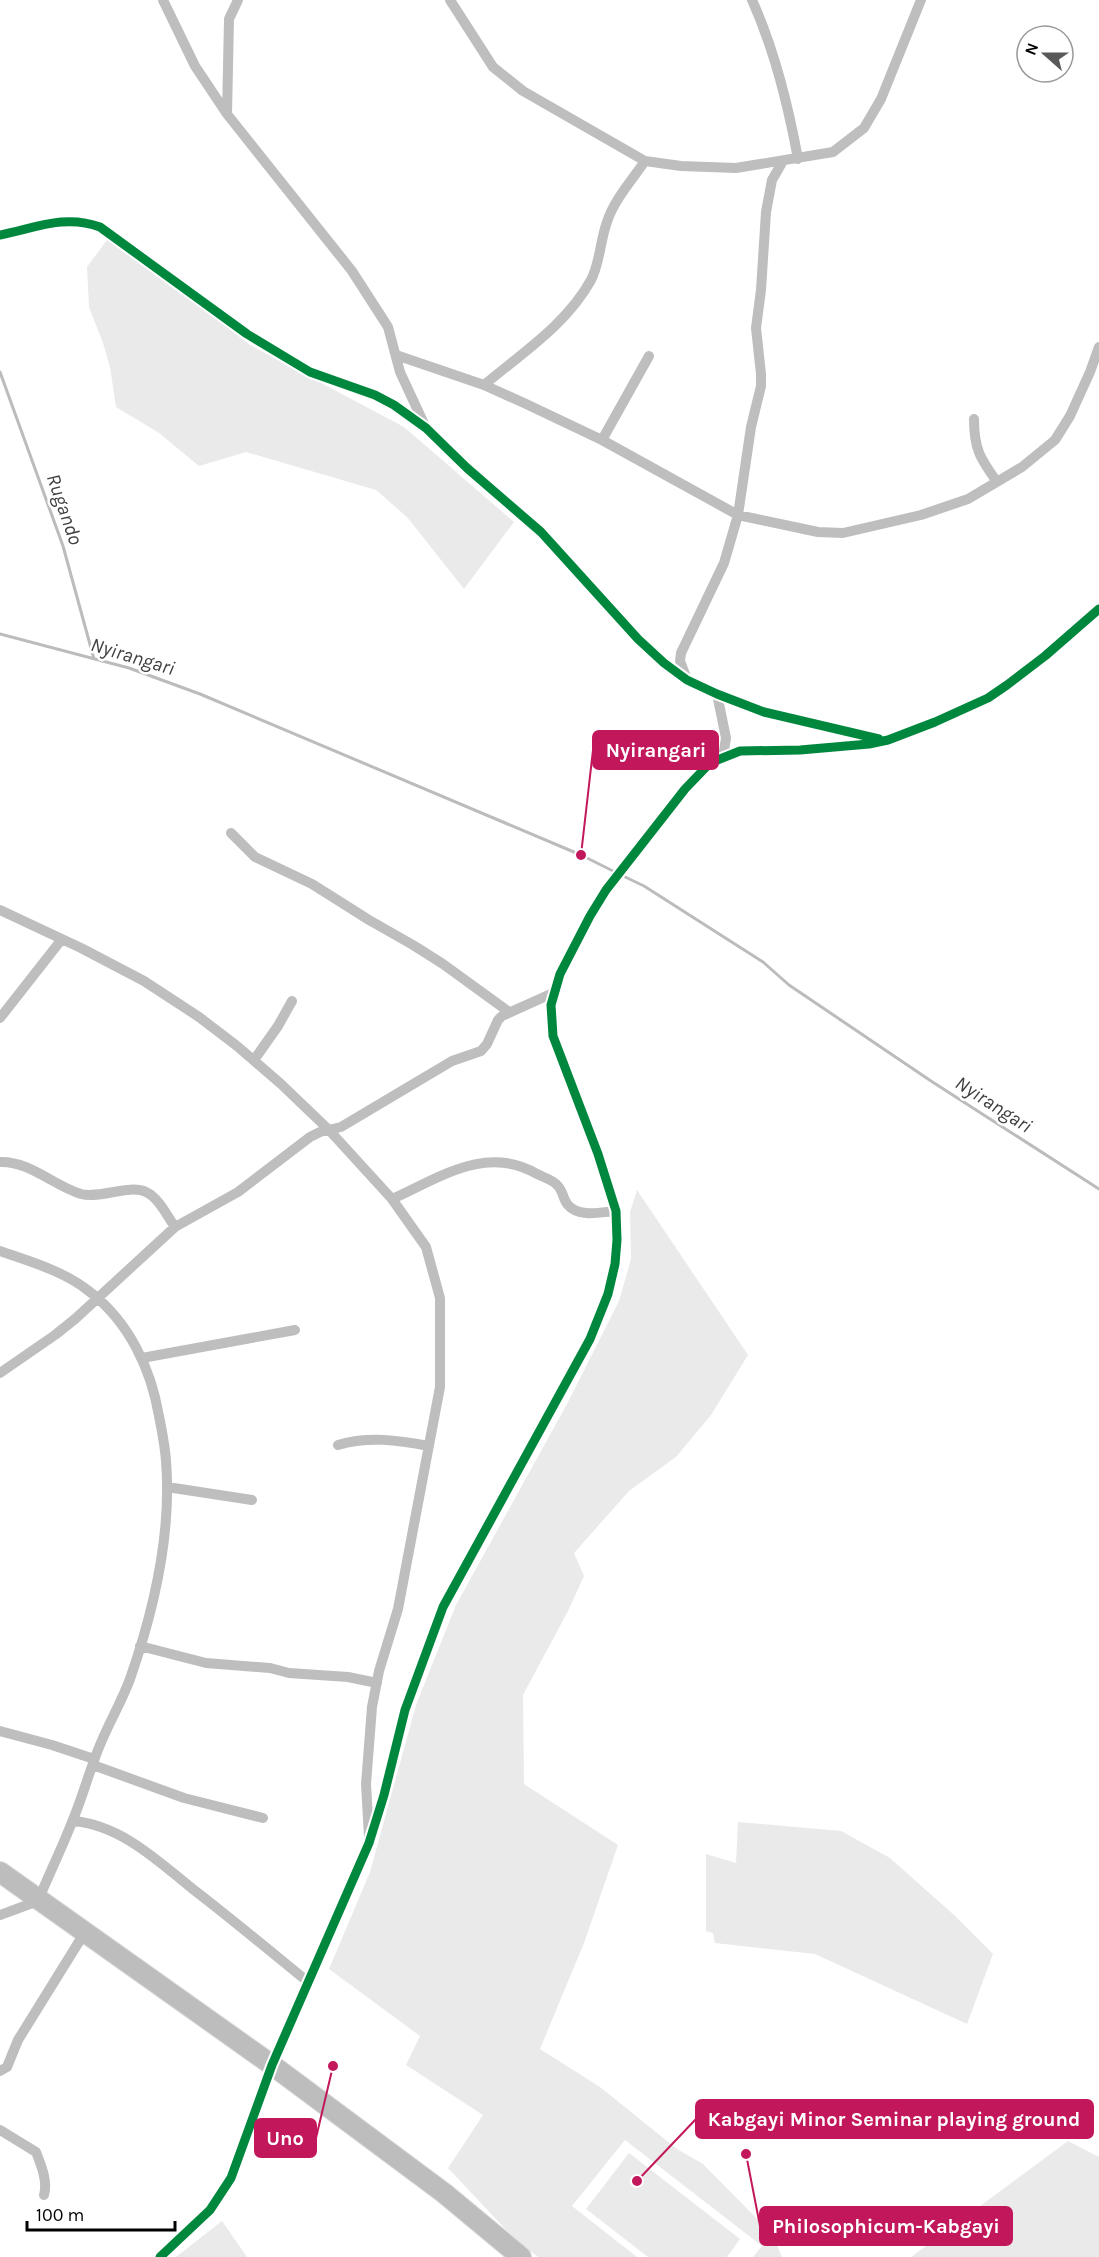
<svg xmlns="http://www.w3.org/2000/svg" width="1099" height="2257" viewBox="0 0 1099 2257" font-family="Karla,sans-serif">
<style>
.green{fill:#eaeaea}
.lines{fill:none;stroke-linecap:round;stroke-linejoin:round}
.stream{stroke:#bcbcbc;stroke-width:3}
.highway-casing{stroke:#dbdbdb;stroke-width:22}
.street{stroke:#bebebe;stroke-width:10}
.highway{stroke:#bdbdbd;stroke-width:20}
.cycleway-casing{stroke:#fff;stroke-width:13}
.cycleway{stroke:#00873e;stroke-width:9}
.labels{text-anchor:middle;stroke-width:5;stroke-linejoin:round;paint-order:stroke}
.water-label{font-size:20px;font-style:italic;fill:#404040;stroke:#fff}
.leader{fill:none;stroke:#c2185b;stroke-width:2}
.callout-dot{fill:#c2185b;stroke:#fff;stroke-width:2}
.callout{fill:#c2185b;stroke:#c2185b;stroke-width:2}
.callout-label{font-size:20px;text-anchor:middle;font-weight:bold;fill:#fff}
</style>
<rect width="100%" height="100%" fill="#fff"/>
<path class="green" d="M107 240 170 281 250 345 404 427 514 522 464 589 407 517 376 490 246 452 199 466 159 433 116 407 110 367 103 343 89 307 87 267Z
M637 1190 748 1355 711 1415 676 1457 629 1491 574 1553 584 1576 568 1611 523 1695 524 1784 618 1845 584 1943 540 2049 600 2087 677 2149 703 2164 772 2234 782 2257H753L762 2246 625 2140 572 2206 637 2257H538L511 2235 448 2168 483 2115 406 2065 420 2036 329 1969 370 1872 416 1705 456 1605 567 1404 619 1301 631 1259 630 1212Z
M738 1822 841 1831 890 1858 954 1915 993 1954 967 2024 815 1954 715 1943 713 1933 706 1931V1854L736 1863Z
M1068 2141 1099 2157V2257H911Z
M629 2153 740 2239 727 2257H648L586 2209Z
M222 2221 247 2257H176Z"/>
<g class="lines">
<path class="stream" d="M0 372 63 546 94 659
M0 634 129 668 200 694 581 855 615 872
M621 875 644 886 763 962 789 985 931 1081 1099 1189"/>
<g class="highway-casing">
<path id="highway" d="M0 1872 272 2065 444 2193 521 2257"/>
</g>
<path class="street" d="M163 0 195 66 227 114 352 271 388 327 400 372 426 428
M450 0 493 67 523 91 645 161 681 166 736 168 833 152 864 128 881 99 921 0
M752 0C775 51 788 104 798 159
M227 114 229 19 238 0
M0 235C35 228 65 214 100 227L247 334 310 372 375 395 394 405 426 428 467 468 541 532 638 639 664 663 687 680 717 694 764 712 884 740
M396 355 484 385 524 403 602 440 738 515 818 532 843 533 921 515 968 499 1022 467 1055 440 1070 416 1090 372 1099 347
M484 385C522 353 567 324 591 280 600 263 600 241 607 222 614 200 632 180 645 161
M974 419C974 449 980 458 997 482
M602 440 649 356
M686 677 680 661 681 653 724 563 738 515 751 427 761 386V374L756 328 761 290 766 212 772 180 783 161
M717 694 726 738 723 757
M231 833 255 857 312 884 369 920 413 945 443 964 509 1012
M0 910 81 948 144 981 199 1017 237 1046 281 1084 329 1130 392 1199 426 1247 440 1298V1387L398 1609 379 1671 372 1707 366 1784 369 1837
M0 1018 62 939
M254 1060 278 1026 292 1001
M0 1162C30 1161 54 1186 81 1194 101 1199 129 1184 146 1192 159 1198 167 1216 175 1227
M392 1199C439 1178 486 1144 537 1174 543 1177 553 1180 557 1185 563 1190 563 1200 568 1205 579 1218 602 1212 616 1211
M0 1251C31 1262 64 1271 90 1292 129 1322 151 1369 159 1416 162 1431 165 1446 166 1461 172 1534 154 1610 130 1679 120 1706 104 1731 95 1758 87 1779 81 1801 72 1822 62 1848 49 1874 38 1901L0 1915
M142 1358 295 1330
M0 1373 55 1335 75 1319 175 1227 238 1192 310 1137 320 1132 341 1127 452 1061 481 1051 487 1044 498 1020 502 1016 553 993
M338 1445C368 1436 398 1440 429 1446
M167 1487 252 1500
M140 1646 206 1663 270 1668 289 1673 348 1677 377 1683
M0 1731 52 1745 94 1759
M93 1765 184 1798 263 1818
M73 1821C121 1825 158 1861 194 1890 233 1920 270 1951 308 1982
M0 2071 7 2067 18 2040 85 1932
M0 2130 36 2152C41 2165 48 2181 44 2195
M160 2257 210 2210 231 2178 272 2065 369 1843 384 1795 405 1710 443 1607 590 1339 608 1294 615 1264 617 1240 616 1211 598 1154 553 1036 551 1005 560 974 590 916 606 890 685 789 710 763 740 751 800 750 869 744 888 740 935 722 988 698 1007 685 1045 656 1099 609"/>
<use href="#highway" class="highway"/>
<g class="cycleway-casing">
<path id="cycleway" d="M0 235C35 228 65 214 100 227L247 334 310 372 375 395 394 405 426 428 467 468 541 532 638 639 664 663 687 680 717 694 764 712 879 739
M160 2257 210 2210 231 2178 272 2065 369 1843 384 1795 405 1710 443 1607 590 1339 608 1294 615 1264 617 1240 616 1211 598 1154 553 1036 551 1005 560 974 590 916 606 890 685 789 710 763 740 751 800 750 869 744 888 740 935 722 988 698 1007 685 1045 656 1099 609"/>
</g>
<use href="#cycleway" class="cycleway"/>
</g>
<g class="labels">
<g class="water-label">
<text transform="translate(65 509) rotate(71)" y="7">Rugando</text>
<text transform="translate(133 656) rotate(17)" y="7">Nyirangari</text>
<text transform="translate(994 1104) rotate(33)" y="7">Nyirangari</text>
</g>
</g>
<path class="leader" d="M581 855L593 750M637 2181L696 2119M333 2066L316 2138M746 2154L760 2226"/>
<g class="callout-dot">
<circle cx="581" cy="855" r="6"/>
<circle cx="637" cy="2181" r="6"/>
<circle cx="333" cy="2066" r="6"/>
<circle cx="746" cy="2154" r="6"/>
</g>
<g class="callout">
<rect x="593" y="731" width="125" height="38" rx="6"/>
<rect x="696" y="2100" width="397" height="38" rx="6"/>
<rect x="255" y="2119" width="61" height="38" rx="6"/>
<rect x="760" y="2207" width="252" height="38" rx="6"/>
</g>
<g class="callout-label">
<text x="656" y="757">Nyirangari</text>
<text x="894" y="2126">Kabgayi Minor Seminar playing ground</text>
<text x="285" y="2145">Uno</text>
<text x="886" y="2233">Philosophicum-Kabgayi</text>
</g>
<g transform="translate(1045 54) rotate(291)"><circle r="28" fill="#ffffff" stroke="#999999" stroke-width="1.5"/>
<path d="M0-4.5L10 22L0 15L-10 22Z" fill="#595959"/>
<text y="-9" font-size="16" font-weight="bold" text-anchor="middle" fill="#000000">N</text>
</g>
<path d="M27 2221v9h148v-9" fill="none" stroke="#000000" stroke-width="3"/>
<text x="36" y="2221" font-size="18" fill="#000000" stroke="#ffffff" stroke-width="4.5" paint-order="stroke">100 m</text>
</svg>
